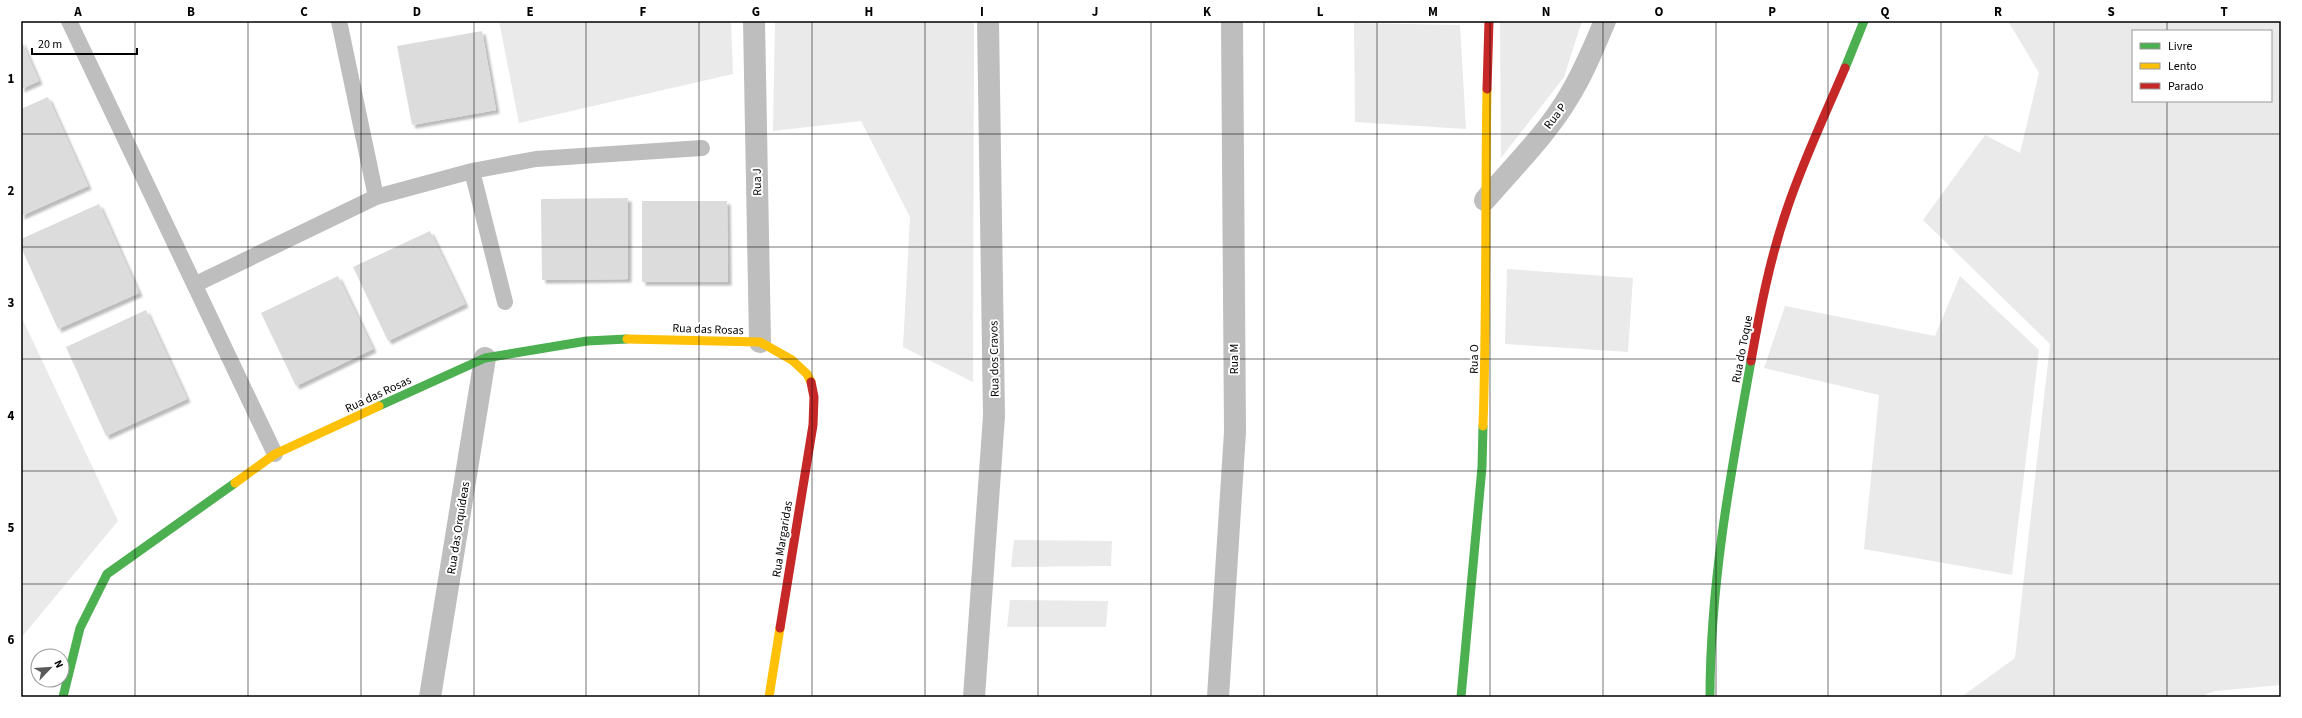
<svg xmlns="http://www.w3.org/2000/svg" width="2302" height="718" viewBox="0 0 2302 718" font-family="'Source Sans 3',sans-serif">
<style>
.green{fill:#eaeaea;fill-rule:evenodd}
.building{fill:#dcdcdc;filter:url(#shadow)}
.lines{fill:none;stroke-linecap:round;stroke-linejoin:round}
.lane{stroke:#bebebe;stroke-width:16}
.street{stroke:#bebebe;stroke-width:22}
.fast{stroke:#4caf50;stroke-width:9}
.slow{stroke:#ffc107;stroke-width:9}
.jam{stroke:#c62828;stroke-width:9}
.grid{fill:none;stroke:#000;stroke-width:1;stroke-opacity:0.55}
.labels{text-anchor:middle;stroke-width:4;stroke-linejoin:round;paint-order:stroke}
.street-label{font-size:12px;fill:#000;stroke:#fff}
.neatline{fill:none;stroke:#000;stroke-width:1.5}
.grid-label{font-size:13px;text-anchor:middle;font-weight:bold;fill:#000}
</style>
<defs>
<filter id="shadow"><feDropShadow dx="3.5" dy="3.5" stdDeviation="1" flood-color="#0004"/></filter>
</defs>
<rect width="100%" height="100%" fill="#fff"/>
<path class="green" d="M499 21H731L733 74 519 123Z
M775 21H974L973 382 903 347 910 217 861 121 773 131Z
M1500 21H1582L1564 77 1501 158Z
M2008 21H2281V685L2215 691 2199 697H1961L2015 658 2050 344 1923 220 1985 135 2020 153 2039 73ZM2133 31H2271V101H2133Z
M1354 23 1460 25 1466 129 1355 122Z
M1507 269 1633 278 1628 352 1505 344Z
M1960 276 2039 350 2012 575 1864 549 1879 395 1764 368 1785 306 1935 336Z
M21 316 118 521 21 638Z
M1014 540 1112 541 1111 566 1011 567Z
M1010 600 1108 601 1106 627H1007Z"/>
<path class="building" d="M482 31 496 110 412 125 397 46Z
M21 40 39 81 21 89Z
M48 97 88 186 21 216V109Z
M628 198V279L542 280 541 199Z
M642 201H727L728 282H642Z
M99 204 139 293 58 329 21 247V239Z
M430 231 465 304 388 341 353 267Z
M338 276 373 349 296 386 261 313Z
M146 310 187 399 106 436 66 347Z"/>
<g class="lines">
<path class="lane" d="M69 21 275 454
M339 21 376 197
M472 171 505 302
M196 284 376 197 472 171 536 159 702 148"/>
<path class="street" d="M754 21 760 342
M1485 200C1513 167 1546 135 1568 98 1583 74 1594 47 1605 21
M430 697 485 358
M974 697 994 416 988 21
M1218 697 1235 432 1232 21"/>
<path class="fast" d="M1845 68 1864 21
M379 406 485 358 587 341 627 339
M63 697 80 628 107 574 235 483
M1461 697 1482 467 1483 426
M1710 697C1710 583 1731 472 1751 361"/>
<path class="slow" d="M627 339 760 342 792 360 807 374 811 382
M1483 426C1487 314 1485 201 1487 89
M235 483 275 454 379 406
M769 697 780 628"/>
<path class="jam" d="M1487 89 1489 21
M1751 361C1760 310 1770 258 1787 209 1803 161 1825 115 1845 68
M780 628 813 425 814 397 811 382"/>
</g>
<path class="grid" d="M135 21V697M248 21V697M361 21V697M474 21V697M586 21V697M699 21V697M812 21V697M925 21V697M1038 21V697M1151 21V697M1264 21V697M1377 21V697M1490 21V697M1603 21V697M1716 21V697M1828 21V697M1941 21V697M2054 21V697M2167 21V31M2167 101V697M21 134H2281M21 247H2281M21 359H2281M21 471H2281M21 584H2281"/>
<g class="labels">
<g class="street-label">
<text transform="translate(1555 116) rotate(-53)" y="4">Rua P</text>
<text transform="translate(757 182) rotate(-91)" y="4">Rua J</text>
<text transform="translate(708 329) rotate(2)" y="4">Rua das Rosas</text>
<text transform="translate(1742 349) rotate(-79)" y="4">Rua do Toque</text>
<text transform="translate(994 359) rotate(-91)" y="4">Rua dos Cravos</text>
<text transform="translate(1234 359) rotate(-90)" y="4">Rua M</text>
<text transform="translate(1474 359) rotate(-89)" y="4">Rua O</text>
<text transform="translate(378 394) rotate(-25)" y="4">Rua das Rosas</text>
<text transform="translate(458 528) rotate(-81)" y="4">Rua das Orquídeas</text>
<text transform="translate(782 539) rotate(-81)" y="4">Rua Margaridas</text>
</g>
</g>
<rect width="2302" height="718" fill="none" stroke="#ffffff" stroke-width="44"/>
<rect x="2132" y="30" width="140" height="72" fill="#ffffff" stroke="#999999"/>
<rect x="2140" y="43" width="20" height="6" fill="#4caf50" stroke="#999999"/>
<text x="2168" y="50" font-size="12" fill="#000000">Livre</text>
<rect x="2140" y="63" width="20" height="6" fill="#ffc107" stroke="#999999"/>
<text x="2168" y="70" font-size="12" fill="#000000">Lento</text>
<rect x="2140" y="83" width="20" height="6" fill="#c62828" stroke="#999999"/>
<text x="2168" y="90" font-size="12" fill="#000000">Parado</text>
<g transform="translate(50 668) rotate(65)"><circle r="19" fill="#ffffff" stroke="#999999"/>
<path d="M0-3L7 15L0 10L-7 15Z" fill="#595959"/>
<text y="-6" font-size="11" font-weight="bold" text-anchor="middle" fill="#000000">N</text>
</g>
<path d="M32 48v6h105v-6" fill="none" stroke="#000000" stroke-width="2"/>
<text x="38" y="48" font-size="12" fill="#000000" stroke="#ffffff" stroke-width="3" paint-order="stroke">20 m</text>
<rect x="22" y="22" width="2258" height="674" class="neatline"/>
<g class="grid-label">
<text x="78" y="16">A</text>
<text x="191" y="16">B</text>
<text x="304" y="16">C</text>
<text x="417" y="16">D</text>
<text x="530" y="16">E</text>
<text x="643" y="16">F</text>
<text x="756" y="16">G</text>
<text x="869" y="16">H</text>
<text x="982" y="16">I</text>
<text x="1095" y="16">J</text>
<text x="1207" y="16">K</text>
<text x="1320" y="16">L</text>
<text x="1433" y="16">M</text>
<text x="1546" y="16">N</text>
<text x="1659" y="16">O</text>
<text x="1772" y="16">P</text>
<text x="1885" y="16">Q</text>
<text x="1998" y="16">R</text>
<text x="2111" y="16">S</text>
<text x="2224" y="16">T</text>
<text x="11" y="83">1</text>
<text x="11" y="195">2</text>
<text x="11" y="307">3</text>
<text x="11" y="420">4</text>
<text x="11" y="532">5</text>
<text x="11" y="644">6</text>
</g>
</svg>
